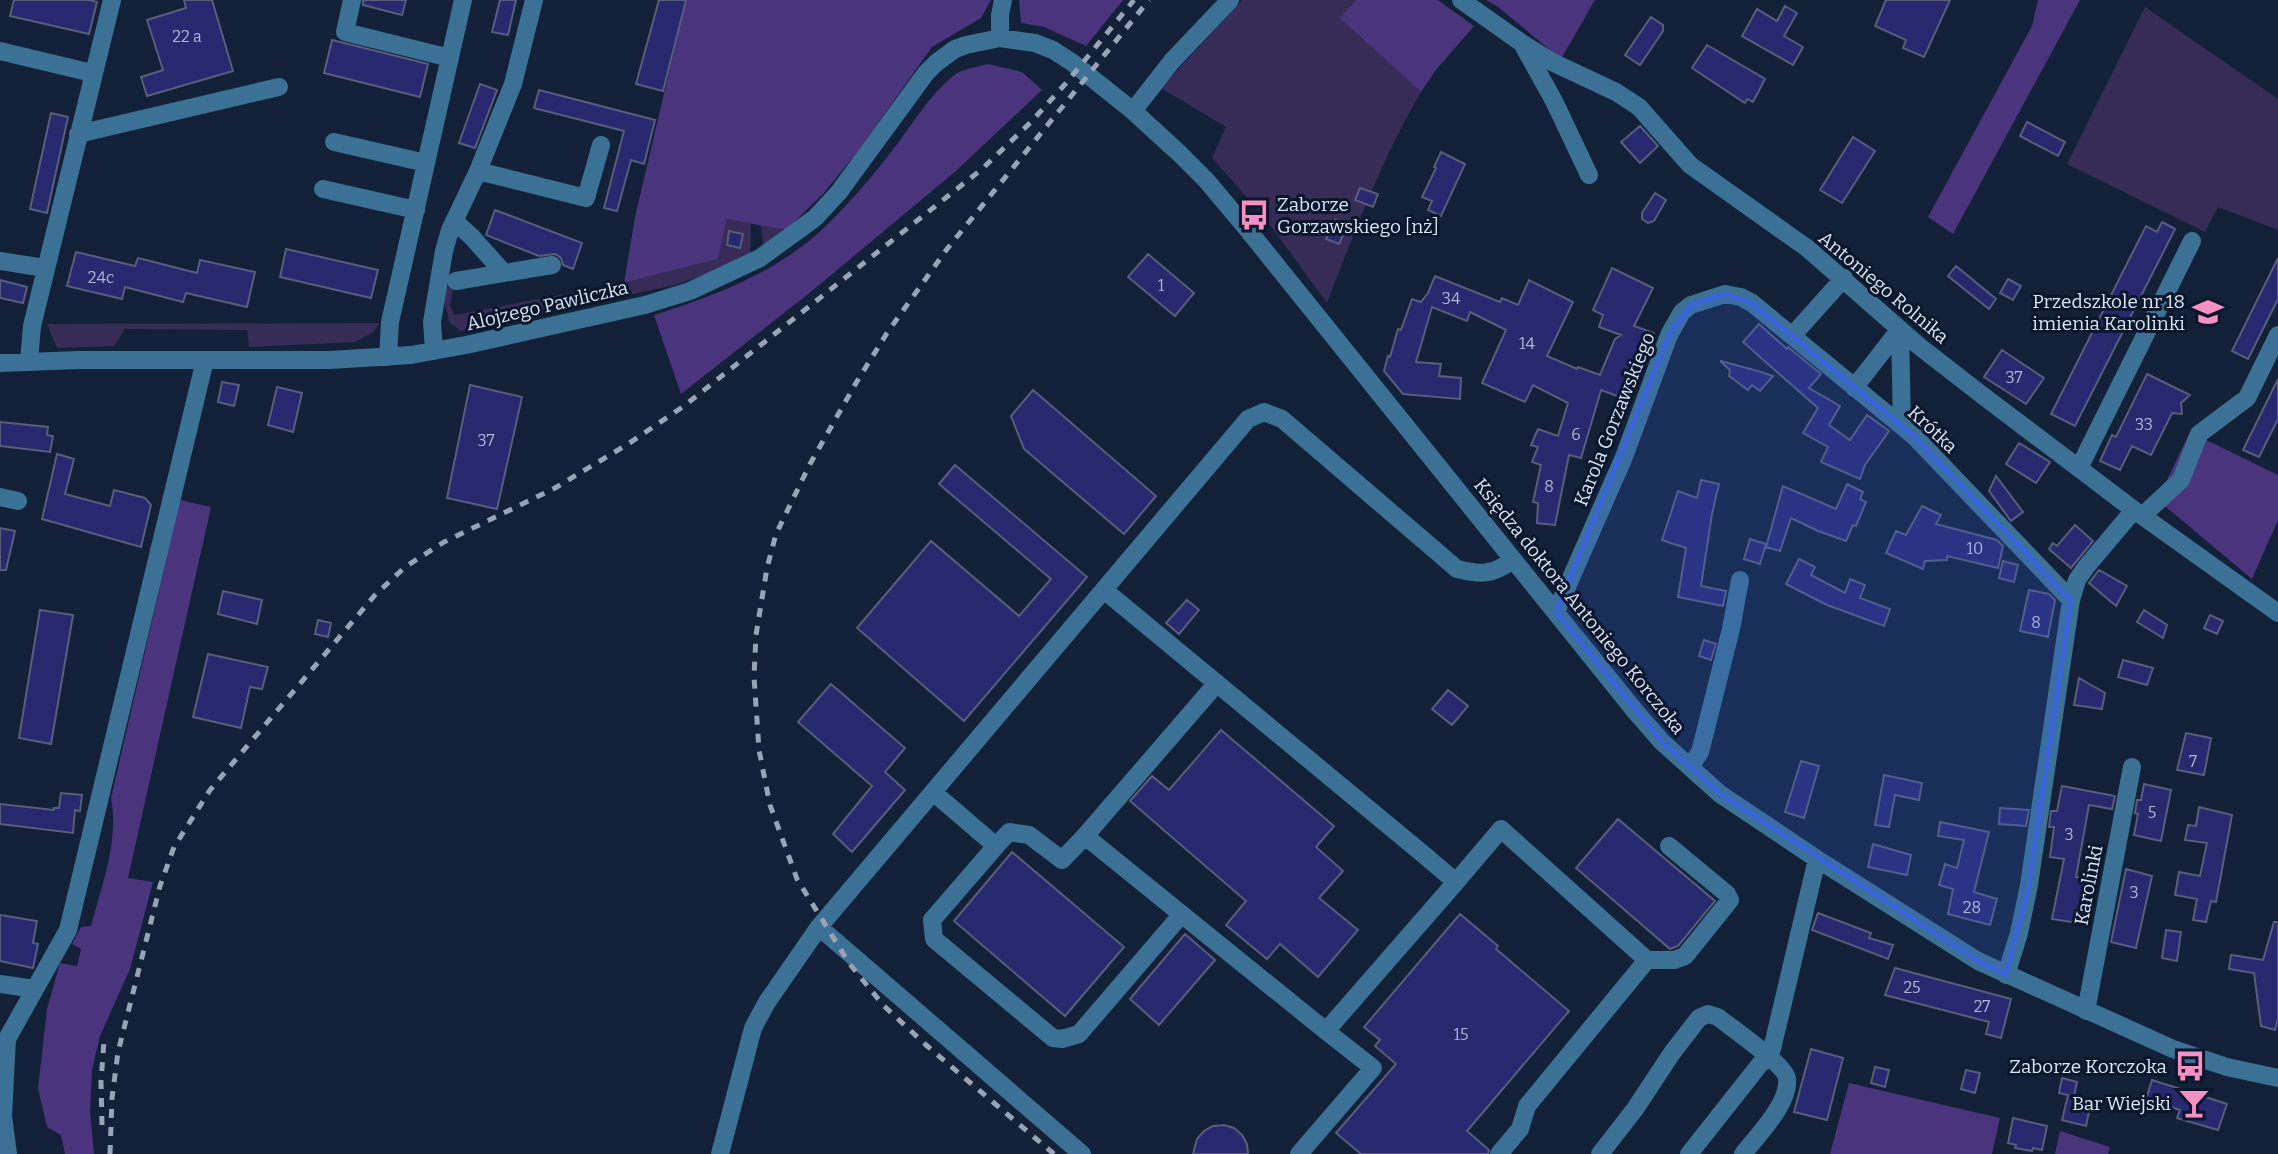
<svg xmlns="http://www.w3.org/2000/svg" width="2278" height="1154" viewBox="0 0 2278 1154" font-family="Bitter,serif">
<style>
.green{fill:#372c55}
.forest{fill:#4a347b}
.building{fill:#26296e;stroke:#575d7a;stroke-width:2}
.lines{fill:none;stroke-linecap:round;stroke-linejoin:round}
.minor{stroke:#3b7194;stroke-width:18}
.rail{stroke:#98a4b5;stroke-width:5;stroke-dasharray:9 9;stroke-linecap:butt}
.marked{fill:#3964dc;fill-opacity:0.2;stroke:#3964dc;stroke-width:5;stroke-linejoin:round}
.labels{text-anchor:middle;stroke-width:6;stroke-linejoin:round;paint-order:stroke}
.number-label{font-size:16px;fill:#adb5d2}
.poi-label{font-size:19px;fill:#dae4f3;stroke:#09172c;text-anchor:end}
.street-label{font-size:19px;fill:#dae4f3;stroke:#09172c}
</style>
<rect width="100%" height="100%" fill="#122137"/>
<path class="green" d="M1242 0H1356L1341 18 1421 92C1382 159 1355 230 1327 303L1262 214 1212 158 1226 127 1161 88Z
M2145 7 2278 99V230L2218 207 2205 232 2067 164Z
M727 219 751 223 750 253 716 270 679 284 461 331 450 323 444 302 445 286 453 288 450 305 454 315 624 283 718 259Z
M761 225 786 230 763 245Z
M380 323 372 333 355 342 249 347 247 330 125 329 114 346 57 348 47 324Z"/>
<path class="forest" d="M686 0H991L981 18 932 47 858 151 823 194 786 230 727 219 718 259 624 283 635 217Z
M1019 0H1123L1086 46 1044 27 1021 23Z
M1356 0H1438L1474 26 1435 71 1421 92 1340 18Z
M1486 0H1595L1561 59 1498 7Z
M2038 0H2080L1953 234 1928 217 2032 26Z
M988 64 1022 72 1042 90 956 171 812 291 681 394 654 315C715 296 777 272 824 228 851 202 876 172 898 143 915 120 931 94 953 76 961 69 977 67 988 64Z
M2190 432 2278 475V520L2252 579 2153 496 2167 480Z
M180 500 211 507 128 878 153 882 130 969 100 1036 92 1070 90 1111 94 1154H65L61 1135 47 1127 38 1088 47 1009 60 963 77 966 81 949 72 944 81 927 91 926C102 885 119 840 111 798Z
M1849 1083 2000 1118 1992 1154H1830Z
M2060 1131 2110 1147 2108 1154H2055Z"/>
<path class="building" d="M14 0H89L97 2 89 34 10 16Z
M184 0H212L233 71 147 96 141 77 163 70 147 20 186 8Z
M363 0H406L402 15 363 5Z
M500 0H516L508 35 492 32Z
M659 0H686L663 91 636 84Z
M1886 0H1950L1924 57 1903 48 1906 40 1875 26Z
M1785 6 1797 13 1784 36 1803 47 1793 65 1742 36 1757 9 1777 21Z
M1651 17 1663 25V31L1640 65 1625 55Z
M332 40 428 64 420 97 324 73Z
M1707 45 1765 79 1753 102 1747 99 1745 103 1692 68Z
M480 84 497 90 475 148 459 143Z
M539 90 655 120 644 164 631 160 617 211 604 208 624 131 534 108Z
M51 113 68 117 47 213 30 209Z
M2027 122 2065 142 2058 156 2020 136Z
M1640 126 1658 146 1640 163 1621 142Z
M1853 137 1875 151 1842 203 1820 190Z
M1441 152 1465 164 1441 216 1428 210 1432 201 1422 197 1436 168 1434 167Z
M1360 188 1378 194 1373 207 1355 200Z
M1655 193 1666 200 1654 221 1648 223 1642 219V213Z
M495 210 582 243 573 269 563 265 561 258 555 254 539 256 486 235Z
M1335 220 1347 226 1339 244 1326 239Z
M2162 222 2175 229 2075 426 2051 414 2146 226 2157 232Z
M729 231 743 234 740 248 727 245Z
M286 249 378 270 371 298 280 277Z
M76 252 135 266 138 258 197 273 200 260 255 272 247 307 186 293 183 302 125 287 122 299 67 286Z
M1148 254 1194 293 1175 316 1128 277Z
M2278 258V299L2248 359 2232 351Z
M1956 266 1996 299 1989 309 1948 276Z
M1612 268 1653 288 1634 326 1654 333 1625 399 1601 390 1581 458 1569 455 1555 525 1537 523 1538 503 1533 502 1541 465 1532 462 1538 447 1531 445 1538 429 1558 436 1568 403 1533 385 1525 402 1482 383 1506 330 1470 312 1467 321 1432 307 1416 362 1441 364 1439 376 1461 378 1460 399 1403 394 1384 371 1388 356 1390 357 1398 329 1401 330 1412 299 1421 302 1428 293 1435 276 1500 302 1502 298 1518 305 1529 280 1573 302 1547 356 1577 369 1578 367 1600 375 1615 339 1621 335 1599 327 1603 315 1593 310Z
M2008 279 2021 286 2013 300 2000 293Z
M0 280 27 287 23 303 0 298Z
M1759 324 1787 349 1788 347 1821 374 1809 388 1840 406 1829 425 1850 440 1867 415 1889 431 1865 465 1860 479 1821 462 1828 447 1803 433 1818 408 1743 342Z
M2002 350 2044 378 2026 404 1984 377Z
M1721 361 1761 372 1773 376 1760 391 1752 385 1748 390 1729 376 1730 370 1721 362Z
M2147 374 2190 395 2181 403 2182 414 2172 413 2151 455 2132 446 2120 470 2100 461 2112 435 2116 437Z
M2278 379V419L2259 457 2243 450Z
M222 382 239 385 234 406 218 402Z
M470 385 522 397 497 509 447 498Z
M277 387 302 393 293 432 268 425Z
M1033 390 1156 496 1124 534 1024 449 1011 416Z
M0 422 48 427 47 435 53 436 50 452 0 446Z
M2019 443 2050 462 2036 483 2006 464Z
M57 454 74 459 65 494 110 506 114 490 145 498 151 505 141 547 42 519Z
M955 465 1087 577 964 721 857 628 931 541 1019 616 1051 579 939 484Z
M1996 476 2023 512 2011 521 1989 491Z
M1701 480 1719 484 1712 514 1701 586 1726 591 1723 606 1678 597 1686 548 1662 540 1678 491 1697 498Z
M1847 484 1863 492 1860 499 1866 502 1856 526 1853 525 1846 541 1818 531 1791 518 1780 551 1766 547 1783 486 1836 509Z
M1922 506 1941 515 1936 524 1997 540 2003 546 1998 568 1947 556V560L1925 561 1923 569 1886 553 1896 531 1906 535Z
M2075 525 2093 541 2071 568 2049 549 2053 543 2057 546Z
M0 528 15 531 6 570H0Z
M1750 539 1766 544 1760 564 1744 559Z
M1799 559 1815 567 1811 575 1845 593 1850 579 1865 585 1860 598 1890 609 1884 626 1827 605 1786 584Z
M2003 561 2018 565 2014 582 1999 578Z
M2099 570 2127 586 2116 606 2089 583Z
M2029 590 2049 594 2055 600 2048 637 2020 631Z
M223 591 262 600 257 624 218 614Z
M1187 600 1199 610 1179 634 1166 623Z
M40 610 73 615 51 744 19 738Z
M2144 610 2167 625 2163 638 2137 622Z
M2210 615 2223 621 2217 634 2204 628Z
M318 620 331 623 328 637 315 634Z
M1704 640 1716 644 1711 660 1699 656Z
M208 654 268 667 262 689 250 687 241 728 193 717Z
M2123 660 2153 668 2147 685 2118 677Z
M2079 678 2105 693 2102 709 2074 705Z
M831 684 905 748 885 772 905 790 852 852 833 834 872 786 798 722Z
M1448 690 1468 706 1452 725 1432 709Z
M1221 730 1334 826 1316 847 1343 871 1319 898 1358 930 1318 977 1280 944 1267 959 1226 925 1246 901 1130 801 1152 776 1169 790Z
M2186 733 2211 738 2204 775 2177 770Z
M1801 761 1819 766 1804 818 1785 812Z
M1884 775 1922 783 1919 800 1895 795 1889 827 1875 825Z
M2144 784 2171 790 2161 841 2134 835 2138 814 2135 813 2137 800H2141Z
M2062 786 2115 796 2112 809 2089 805 2076 877 2086 879 2079 923 2052 919 2064 859 2050 857 2054 827H2049L2051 811H2057Z
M61 793 82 795 80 811 75 810 73 833 0 824V804L54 810V808H59Z
M2199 807 2232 815 2216 902 2211 901 2206 922 2193 920 2197 899 2175 895 2179 872 2200 876 2207 843 2185 840 2188 825 2196 826Z
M2000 808 2029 810 2026 826 1999 824Z
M1618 819 1715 901 1678 946 1670 949 1576 868Z
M1940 822 1989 832 1974 892 1997 899 1990 925 1948 914 1953 889 1939 885 1945 864 1957 868 1964 840 1938 836Z
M1873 844 1911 855 1907 875 1868 867Z
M1012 852 1124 947 1065 1016 954 921Z
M2126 869 2152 876 2136 948 2111 942Z
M1818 913 1871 933 1869 938 1893 945 1888 959 1812 930Z
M1460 914 1498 946 1496 949 1569 1011 1467 1131 1489 1150 1488 1154H1361L1336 1133 1396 1064 1375 1046 1380 1040 1364 1027Z
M0 915 37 921 33 943 38 944 33 968 0 961Z
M2274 922H2278V1018L2275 1030 2261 1026 2254 973 2229 969 2231 955 2263 960Z
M2166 930 2181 932 2177 961 2162 958Z
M1185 934 1215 960 1159 1025 1130 999Z
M1895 968 2011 999 2001 1038 1986 1034 1989 1022 1885 995Z
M1811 1049 1843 1058 1827 1120 1794 1112Z
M1875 1067 1889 1070 1885 1087 1871 1083Z
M1966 1070 1980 1073 1975 1093 1961 1089Z
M2062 1078 2077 1082 2074 1096 2082 1097 2080 1105 2090 1107 2086 1126 2062 1120 2068 1095 2059 1093Z
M2152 1080 2227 1104 2218 1130 2177 1118 2180 1110 2146 1099Z
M2013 1118 2047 1126 2042 1150 2033 1148 2032 1151 2015 1148 2016 1145 2008 1143Z
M1224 1125 1234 1128 1242 1135 1247 1144 1248 1154H1193L1197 1139 1204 1131 1213 1126Z"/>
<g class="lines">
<path class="minor" d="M352 0 345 32 450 58
M1461 0 1523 44 1552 62 1616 92 1639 107 1690 165 1807 248 1919 346 1982 395 2134 510 2278 613
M1000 38V15L1003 0
M1524 47 1554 101 1589 175
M0 51 92 73
M1133 111 1172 61 1230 0
M78 134 279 87
M334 142 426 163
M478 171 586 198 601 145
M323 189 416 210
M454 221 471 236 504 273
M0 261 45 268
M456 281 552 265
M1900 329 1902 426
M1792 336 1844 278
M434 351 432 322 444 251 450 230 478 171 513 84 534 0
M388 357 390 322 463 0
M29 361 32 326 112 0
M0 363 79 360H330L411 355 466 345 645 305 690 291 760 258 815 218 839 192 926 73 936 63 955 49 966 45 1000 38 1035 43 1053 50 1073 63 1133 111 1180 154 1206 180 1248 230 1635 711 1662 742 1720 794 1817 859 1978 961 2173 1049 2227 1067 2278 1078
M1854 388 1900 329
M2079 468 2192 241
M0 497 18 501
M2142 516 2181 480 2199 434 2247 398 2278 335
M1104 590 1423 854 1456 882 1326 1031 1085 836 1217 683
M1556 612 1624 457 1669 335 1682 312 1691 305 1725 294 1741 297 1752 303 1914 436 2071 600
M1690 767 1700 752 1731 629 1740 580
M933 792 996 846 932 920 934 939 1053 1038 1062 1039 1079 1034 1182 914
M996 846 1009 832 1029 835 1062 860 1085 836
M1456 882 1501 829 1647 960 1527 1106 1520 1129 1499 1154
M819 927 1248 419 1264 412 1282 419 1457 569C1482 575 1492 575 1513 560
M1647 960H1674L1685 956 1730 900 1727 894 1669 846
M2006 975 2019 933 2029 885 2071 600 2077 580 2086 567 2134 510
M0 984 35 989
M2086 1011 2132 767
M8 1154 3 1116 7 1039 68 930 205 360
M720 1154 753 1028 767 1002 819 927 1082 1154
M1299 1154 1373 1068 1326 1031
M1600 1154 1635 1109 1672 1053 1699 1018 1708 1014 1718 1017C1731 1028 1786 1065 1787 1079 1790 1103 1757 1136 1743 1154
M1689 1154 1772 1049 1817 859"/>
<path class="rail" d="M102 1125 101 1082 104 1041
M110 1154 112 1098 118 1052 160 886 174 847 210 790 375 595 405 567 444 542 555 488 628 444 684 406 982 169 1031 122 1067 82 1134 0
M1054 1154 926 1045 883 1005 849 963 797 879 770 805 759 750 754 677 756 635 767 568 776 534 810 464 856 383 887 333 947 249 1149 0"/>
</g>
<path class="marked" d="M1725 294 1752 303 1914 436 2071 600 2029 885 2006 975 1978 961 1720 794 1662 742 1556 612 1669 335 1691 305Z"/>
<defs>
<g id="bus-bare" transform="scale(2.415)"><path d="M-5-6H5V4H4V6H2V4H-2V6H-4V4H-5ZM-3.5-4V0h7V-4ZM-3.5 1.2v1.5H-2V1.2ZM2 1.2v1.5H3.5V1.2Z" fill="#fb8fc4" stroke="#09172c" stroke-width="2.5" paint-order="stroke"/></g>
<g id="school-bare" transform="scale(2.415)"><path d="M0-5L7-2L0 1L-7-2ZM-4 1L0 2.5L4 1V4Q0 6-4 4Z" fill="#fb8fc4" stroke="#09172c" stroke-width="2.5" paint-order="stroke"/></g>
<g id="bar-bare" transform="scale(2.415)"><path d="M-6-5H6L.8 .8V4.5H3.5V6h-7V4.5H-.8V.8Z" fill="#fb8fc4" stroke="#09172c" stroke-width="2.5" paint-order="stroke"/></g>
</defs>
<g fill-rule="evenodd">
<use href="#bus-bare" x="1254" y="215"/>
<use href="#school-bare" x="2208" y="312"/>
<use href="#bus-bare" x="2190" y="1066"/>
<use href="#bar-bare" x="2194" y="1103"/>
</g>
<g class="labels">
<g class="number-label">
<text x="187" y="42">22 а</text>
<text x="101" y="283">24c</text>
<text x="1161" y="291">1</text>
<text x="1451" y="304">34</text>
<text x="1527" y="349">14</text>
<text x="2014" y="383">37</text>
<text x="2144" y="430">33</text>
<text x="1576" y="440">6</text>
<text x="486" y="446">37</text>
<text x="1549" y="492">8</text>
<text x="1975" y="554">10</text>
<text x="2036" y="628">8</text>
<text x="2193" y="767">7</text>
<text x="2152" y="818">5</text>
<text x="2069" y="840">3</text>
<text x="2134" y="898">3</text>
<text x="1972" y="913">28</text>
<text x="1912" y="993">25</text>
<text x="1982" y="1012">27</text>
<text x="1461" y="1040">15</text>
</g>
<g class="poi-label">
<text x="1277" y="211" text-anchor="start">Zaborze<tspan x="1277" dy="22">Gorzawskiego [nż]</tspan></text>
<text x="2185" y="308">Przedszkole nr 18<tspan x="2185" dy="22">imienia Karolinki</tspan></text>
<text x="2167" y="1073">Zaborze Korczoka</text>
<text x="2171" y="1110">Bar Wiejski</text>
</g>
<g class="street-label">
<text transform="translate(1884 287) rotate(40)" y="7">Antoniego Rolnika</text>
<text transform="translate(547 305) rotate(-13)" y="7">Alojzego Pawliczka</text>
<text transform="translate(1614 419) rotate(-68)" y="7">Karola Gorzawskiego</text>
<text transform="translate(1933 429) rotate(43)" y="7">Krótka</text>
<text transform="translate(1580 606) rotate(51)" y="7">Księdza doktora Antoniego Korczoka</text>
<text transform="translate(2088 885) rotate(-79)" y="7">Karolinki</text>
</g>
</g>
</svg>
